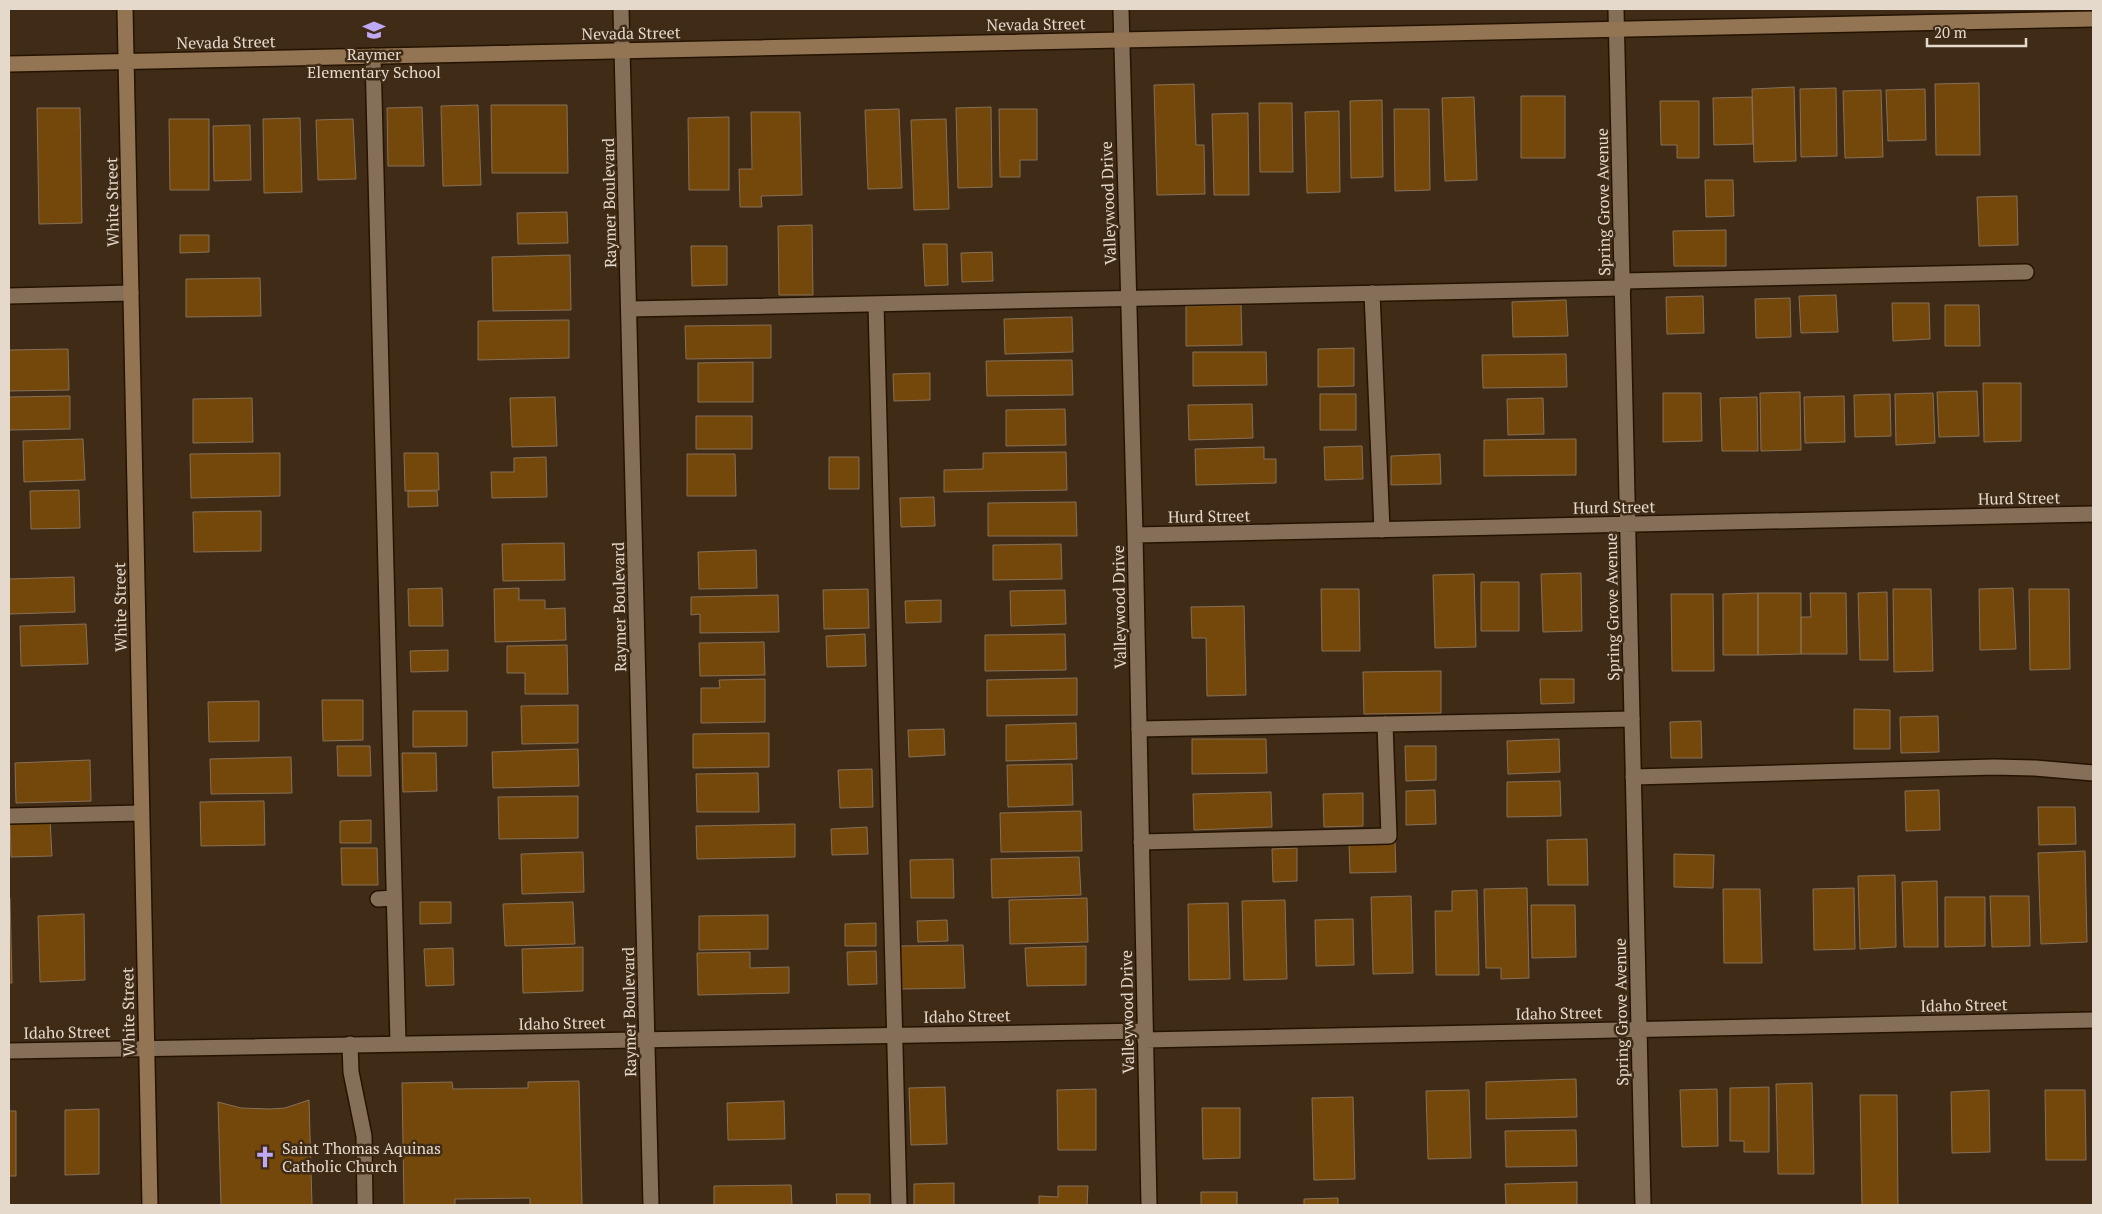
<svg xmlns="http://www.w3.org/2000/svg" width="2102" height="1214" viewBox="0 0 2102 1214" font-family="'PT Serif',serif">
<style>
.building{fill:#74470a;stroke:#877059}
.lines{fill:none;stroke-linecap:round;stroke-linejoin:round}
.lane-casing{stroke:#251301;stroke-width:18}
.street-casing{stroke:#251301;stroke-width:18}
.secondary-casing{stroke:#251301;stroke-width:18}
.lane{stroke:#856f58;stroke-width:15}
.street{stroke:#856f58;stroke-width:15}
.secondary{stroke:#937554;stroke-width:15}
.labels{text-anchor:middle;stroke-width:5;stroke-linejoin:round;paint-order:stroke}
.street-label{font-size:16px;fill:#e5d9cc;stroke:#3f2b16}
.poi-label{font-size:16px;fill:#e5d9cc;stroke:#3f2b16}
</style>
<rect width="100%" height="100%" fill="#3f2b16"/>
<path class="building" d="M1979 83 1980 155H1936L1935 84Z
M1194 84 1196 145H1204L1205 194 1157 195 1154 85Z
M1794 87 1796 161 1754 162 1752 89Z
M1836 88 1837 156 1801 157 1800 89Z
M1925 89 1926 140 1888 141 1886 90Z
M1881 90 1883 157 1845 158 1843 91Z
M1521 96H1565V158H1521Z
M1474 97 1477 180 1445 181 1442 98Z
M1752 97 1753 144 1714 145 1713 98Z
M1382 100 1383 177 1351 178 1350 101Z
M1660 101H1699V158H1677V145H1661Z
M1259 103H1292L1293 172H1260Z
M478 105 481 185 443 186 441 106Z
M491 105H567L568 173H492Z
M422 107 424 166H388L387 108Z
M991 107 992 187 958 188 956 108Z
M37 108H80L82 223 39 224Z
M899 109 902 188 868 189 865 110Z
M999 109H1037V160H1020V177H1000Z
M1394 109H1429L1430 190 1395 191Z
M1339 111 1340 192 1307 193 1305 112Z
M751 112H800L802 195 761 196 762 207H740L739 169H752Z
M1248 113 1249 195H1214L1212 114Z
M729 117V190H689L688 118Z
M300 118 302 192 264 193 263 119Z
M169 119H209V190H170Z
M353 119 356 179 318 180 316 120Z
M946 119 949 209 914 210 911 120Z
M250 125 251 180 214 181 213 126Z
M1705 180H1733L1734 216 1706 217Z
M2017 196 2018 245 1979 246 1977 197Z
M567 212 568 243 518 244 517 213Z
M812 225 813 295H779L778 226Z
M1726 230V266H1674L1673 231Z
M180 235H209V252L180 253Z
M923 244H947L948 285 925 286Z
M691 246H727V285L692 286Z
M992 252 993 281 962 282 961 253Z
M570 255 571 310 493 311 492 257Z
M260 278 261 316 186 317V279Z
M1836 295 1838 332 1801 333 1799 296Z
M1703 296 1704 333 1667 334 1666 297Z
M1790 298 1791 337 1756 338 1755 299Z
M1566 300 1568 336 1513 337 1512 302Z
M1892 303H1929L1930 339 1893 341Z
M1241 305 1242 345 1186 346V306Z
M1945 305H1979L1980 346H1945Z
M1072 317 1073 352 1005 354 1004 319Z
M569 320V358L478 360V321Z
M771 325V358L686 359 685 326Z
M1354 348V386L1318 387V349Z
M68 349 69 390 9 391V350Z
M1193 352H1266L1267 385 1193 386Z
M1566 354 1567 387 1483 388 1482 355Z
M1072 360 1073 395 987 396 986 361Z
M753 362V402H698V363Z
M930 373V400L894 401 893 374Z
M1983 383H2021V441L1984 442Z
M1977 391 1979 436 1939 437 1937 392Z
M1800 392 1801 450 1761 451 1760 393Z
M1663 393H1701L1702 441 1663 442Z
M1933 393 1935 443 1896 445 1895 394Z
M1320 394H1356V430H1320Z
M1890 394 1891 436 1855 437 1854 395Z
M70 396V429L9 430V397Z
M1844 396 1845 442 1805 443 1804 397Z
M555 397 557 446 512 447 510 398Z
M1757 397 1758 451H1722L1720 398Z
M252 398 253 442 193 443V399Z
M1543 398 1544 434 1508 435 1507 399Z
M1252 404 1253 438 1189 440 1188 405Z
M1065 409 1066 445 1006 446V410Z
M696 416H752V449H696Z
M83 439 85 480 24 482 23 441Z
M1576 439V475L1484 476V440Z
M1362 446 1363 479 1325 480 1324 447Z
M1264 447V459H1276V483L1196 485 1195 449Z
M1066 452 1067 490 944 492V470L983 469V453Z
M280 453V496L191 498 190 454Z
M404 453H438L439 490 405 491Z
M687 454H735L736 496H687Z
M1440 454 1441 484 1391 485V456Z
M546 457 547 497 492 498 491 472H514V458Z
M829 457H859V489H829Z
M79 490 80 528 31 529 30 491Z
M408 491H437L438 506 408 507Z
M934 497 935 526 901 527 900 498Z
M1076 502 1077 536H988V503Z
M261 511V551L194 552 193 512Z
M564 543 565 580 503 581 502 544Z
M1061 544 1062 579 993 580V545Z
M756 550 757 588 699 589 698 552Z
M1581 573 1582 631 1543 632 1541 574Z
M1474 574 1476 647 1435 648 1433 575Z
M74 577 75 612 9 614V579Z
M1481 582H1519V631H1481Z
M442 588 443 626H409L408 589Z
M519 588V600H545V609L565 608 566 640 495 642 494 589Z
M2013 588 2016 649 1980 650 1979 589Z
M868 589 869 628 824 629 823 590Z
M1321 589H1359L1360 651H1322Z
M1893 589H1931L1933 671 1894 672Z
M2029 589H2069L2070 669 2030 670Z
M1065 590 1066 624 1011 626 1010 591Z
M1887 592 1888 660H1860L1858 593Z
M1758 593H1801V654L1758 655Z
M1758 593V655H1723V594Z
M1810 593H1846L1847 654H1801V617H1811Z
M1671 594H1713L1714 671H1672Z
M778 595 779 632 700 633V614L691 615V597Z
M941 600V622L906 623 905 601Z
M1244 606 1246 695 1207 696 1206 638H1192L1191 607Z
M86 624 88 664 21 666 20 626Z
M865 634 866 666 827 667 826 636Z
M1065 634 1066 670 985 671V635Z
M764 642 765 675 700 676 699 643Z
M567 645 568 694H525V673H507V646Z
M448 650V671L411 672 410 651Z
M1441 671V713L1364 714 1363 672Z
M1077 678V715L987 716V680Z
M765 679V722L701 723V688H720L719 680Z
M1540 679H1574V703L1541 704Z
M322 700H363V740L323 741Z
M259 701V741L209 742 208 702Z
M578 705V743L522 744 521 706Z
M1854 709 1890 710V749H1854Z
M413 711H467V746L413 747Z
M1938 716 1939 752 1901 753 1900 717Z
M1701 721 1702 758H1671L1670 722Z
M1076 723 1077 759 1006 761V725Z
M944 729 945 755 909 757 908 730Z
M769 733V767L693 768V734Z
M1192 739H1266L1267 773 1192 774Z
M1559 739 1560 772 1508 774 1507 741Z
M337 746H370L371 776H338Z
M1405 746H1436V780L1406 781Z
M578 749 579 786 493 788 492 752Z
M402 753H436L437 791 403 792Z
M291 757 292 793 211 794 210 759Z
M90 760 91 801 16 803 15 763Z
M1072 764 1073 805 1008 807 1007 765Z
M872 769 873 807 840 808 838 770Z
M758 773 759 812H697L696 774Z
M1560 781 1561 816 1507 817V782Z
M1435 790 1436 824 1406 825V791Z
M1939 790 1940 830 1906 831 1905 791Z
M1271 792 1272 827 1194 830 1193 794Z
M1363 793V826L1324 827 1323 794Z
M578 796V838L499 839 498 797Z
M264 801 265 845 201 846 200 802Z
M2038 807H2075L2076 844 2039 845Z
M1081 811 1082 851 1001 852 1000 813Z
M50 820 52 856 11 857 10 822Z
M371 820V843H340V821Z
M795 824V857L697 859 696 826Z
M867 827 868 854 832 855 831 829Z
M1587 839 1588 885H1548L1547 840Z
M1395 842 1396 872 1350 873 1349 843Z
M341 848H377L378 885H342Z
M1297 848V881L1273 882 1272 849Z
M2085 851 2087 942 2041 944 2038 853Z
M583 852 584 892 522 894 521 854Z
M1674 854 1714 855 1713 888 1674 887Z
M1079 857 1081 895 992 898 991 859Z
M953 859 954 898H911L910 860Z
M1895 875 1896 947 1860 949 1858 876Z
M1937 881 1938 947H1904L1902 882Z
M1527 888 1529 978 1501 979V968H1486L1484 889Z
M1854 888 1855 949 1814 950 1813 889Z
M1723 889H1760L1762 963H1724Z
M1477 890 1479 975H1436L1435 911H1452V891Z
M1411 896 1413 973 1373 974 1371 897Z
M1990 896H2029L2030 946 1992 947Z
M1945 897H1985V946L1945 947Z
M9 898H10L12 983H9Z
M1087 898 1088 942 1010 944 1009 900Z
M1285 900 1287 979 1244 980 1242 901Z
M420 902H451V923L420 924Z
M573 902 575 944 505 946 503 904Z
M1228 903 1230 979 1189 980 1188 904Z
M1531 905H1575L1576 957 1532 958Z
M84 914 85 980 40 982 38 916Z
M768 915V949L699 950V916Z
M1353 919 1354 965 1316 966 1315 920Z
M947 920 948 941 918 942 917 921Z
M876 923V946H845V924Z
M963 945 965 988 902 989 900 946Z
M1086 946V985L1027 986 1025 948Z
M583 947V991L523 993 522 949Z
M453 948 454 985 426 986 424 949Z
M876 951 877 984 848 985 847 952Z
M750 952V968L789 967V993L698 995 697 953Z
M1576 1079 1577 1117 1486 1119V1082Z
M579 1081 582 1205H530V1198L455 1199V1205H404L402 1083 452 1082 453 1089 528 1088V1082Z
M1812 1083 1814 1174H1778L1776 1084Z
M945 1087 947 1144 911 1145 909 1088Z
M1769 1087V1152H1744V1141H1730V1088Z
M1096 1089V1150H1058L1057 1090Z
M1717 1089 1718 1146 1682 1147 1680 1090Z
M1469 1090 1471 1158 1428 1159 1426 1091Z
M1989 1090 1990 1152 1952 1153 1951 1092Z
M2045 1090H2085L2086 1160H2046Z
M1860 1095H1897L1898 1205H1862Z
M1353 1097 1355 1179 1314 1180 1312 1098Z
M309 1100 312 1205H221L218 1102 241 1108 270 1109 285 1108Z
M784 1101 785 1139 728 1140 727 1103Z
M1202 1108H1240V1158L1203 1159Z
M99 1109V1174L65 1175V1110Z
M9 1111H16V1176H9Z
M1576 1130 1577 1166 1506 1167 1505 1131Z
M1577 1182V1205H1506L1505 1184Z
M954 1183V1205H914V1184Z
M791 1185 792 1205H714V1186Z
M1058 1186H1088L1087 1205H1039V1196L1058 1197Z
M1201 1192H1237V1205H1201Z
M836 1194H870V1205H837Z
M1338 1198V1205H1304V1199Z"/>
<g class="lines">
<g class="lane-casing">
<path id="lane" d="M373 56 398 1043
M1623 281 2026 272
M1372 293 1382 530
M9 296 131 293
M876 304 899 1205
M629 309 1623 288
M1139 729 1632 719
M1633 777 1994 767 2035 768 2093 773
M9 816 141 813
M1141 842 1389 836 1385 724
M378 899 394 898
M350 1044 351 1072 364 1136 365 1205"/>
</g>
<g class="street-casing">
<path id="street" d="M621 9 651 1205
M1121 9 1135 535 1149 1205
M1616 9 1643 1205
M1135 535 2093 514
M1145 1040 2093 1020
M9 1051 1145 1031"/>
</g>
<g class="secondary-casing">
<path id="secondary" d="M125 9 150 1205
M9 64 2093 19"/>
</g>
<use href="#lane" class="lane"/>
<use href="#street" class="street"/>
<use href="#secondary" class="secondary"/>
</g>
<defs>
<g id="school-bare" transform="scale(1.725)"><path d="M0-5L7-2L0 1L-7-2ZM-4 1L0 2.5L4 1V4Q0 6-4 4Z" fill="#bfa9f4" stroke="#3f2b16" stroke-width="2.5" paint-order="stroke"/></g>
<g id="church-bare" transform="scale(1.725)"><path d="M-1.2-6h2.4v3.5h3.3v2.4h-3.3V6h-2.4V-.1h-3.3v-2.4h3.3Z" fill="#bfa9f4" stroke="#3f2b16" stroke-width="2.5" paint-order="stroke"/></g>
</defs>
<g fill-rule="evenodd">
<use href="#school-bare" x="374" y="30"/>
<use href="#church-bare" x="265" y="1157"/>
</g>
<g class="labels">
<g class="street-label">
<text transform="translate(1036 24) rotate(-1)" y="6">Nevada Street</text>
<text transform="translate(631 33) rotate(-1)" y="6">Nevada Street</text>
<text transform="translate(226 42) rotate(-1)" y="6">Nevada Street</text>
<text transform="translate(112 202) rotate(-91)" y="6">White Street</text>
<text transform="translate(1603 202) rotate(-91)" y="6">Spring Grove Avenue</text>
<text transform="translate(609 203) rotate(-91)" y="6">Raymer Boulevard</text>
<text transform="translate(1108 203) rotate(-92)" y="6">Valleywood Drive</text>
<text transform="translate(2019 498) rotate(-1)" y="6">Hurd Street</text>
<text transform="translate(1614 507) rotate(-1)" y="6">Hurd Street</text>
<text transform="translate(1209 516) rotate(-1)" y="6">Hurd Street</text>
<text transform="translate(120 607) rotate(-91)" y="6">White Street</text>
<text transform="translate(619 607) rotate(-91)" y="6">Raymer Boulevard</text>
<text transform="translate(1119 607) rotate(-91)" y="6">Valleywood Drive</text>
<text transform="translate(1612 607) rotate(-91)" y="6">Spring Grove Avenue</text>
<text transform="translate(1964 1005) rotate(-1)" y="6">Idaho Street</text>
<text transform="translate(128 1012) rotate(-91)" y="6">White Street</text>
<text transform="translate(629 1012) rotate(-91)" y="6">Raymer Boulevard</text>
<text transform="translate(1127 1012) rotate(-91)" y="6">Valleywood Drive</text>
<text transform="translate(1621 1012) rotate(-91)" y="6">Spring Grove Avenue</text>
<text transform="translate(1559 1013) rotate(-1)" y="6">Idaho Street</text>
<text transform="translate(967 1016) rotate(-1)" y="6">Idaho Street</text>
<text transform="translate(562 1023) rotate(-1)" y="6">Idaho Street</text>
<text transform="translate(67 1032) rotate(-1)" y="6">Idaho Street</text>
</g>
<g class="poi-label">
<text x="374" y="60">Raymer<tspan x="374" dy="18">Elementary School</tspan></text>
<text x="282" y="1154" text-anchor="start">Saint Thomas Aquinas<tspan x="282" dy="18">Catholic Church</tspan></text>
</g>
</g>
<rect width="2102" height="1214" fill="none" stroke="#e5d9cc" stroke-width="20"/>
<path d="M1927 38v8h99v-8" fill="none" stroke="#e5d9cc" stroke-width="2.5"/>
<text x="1934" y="38" font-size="15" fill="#e5d9cc" stroke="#3f2b16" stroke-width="4" paint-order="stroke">20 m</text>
</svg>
